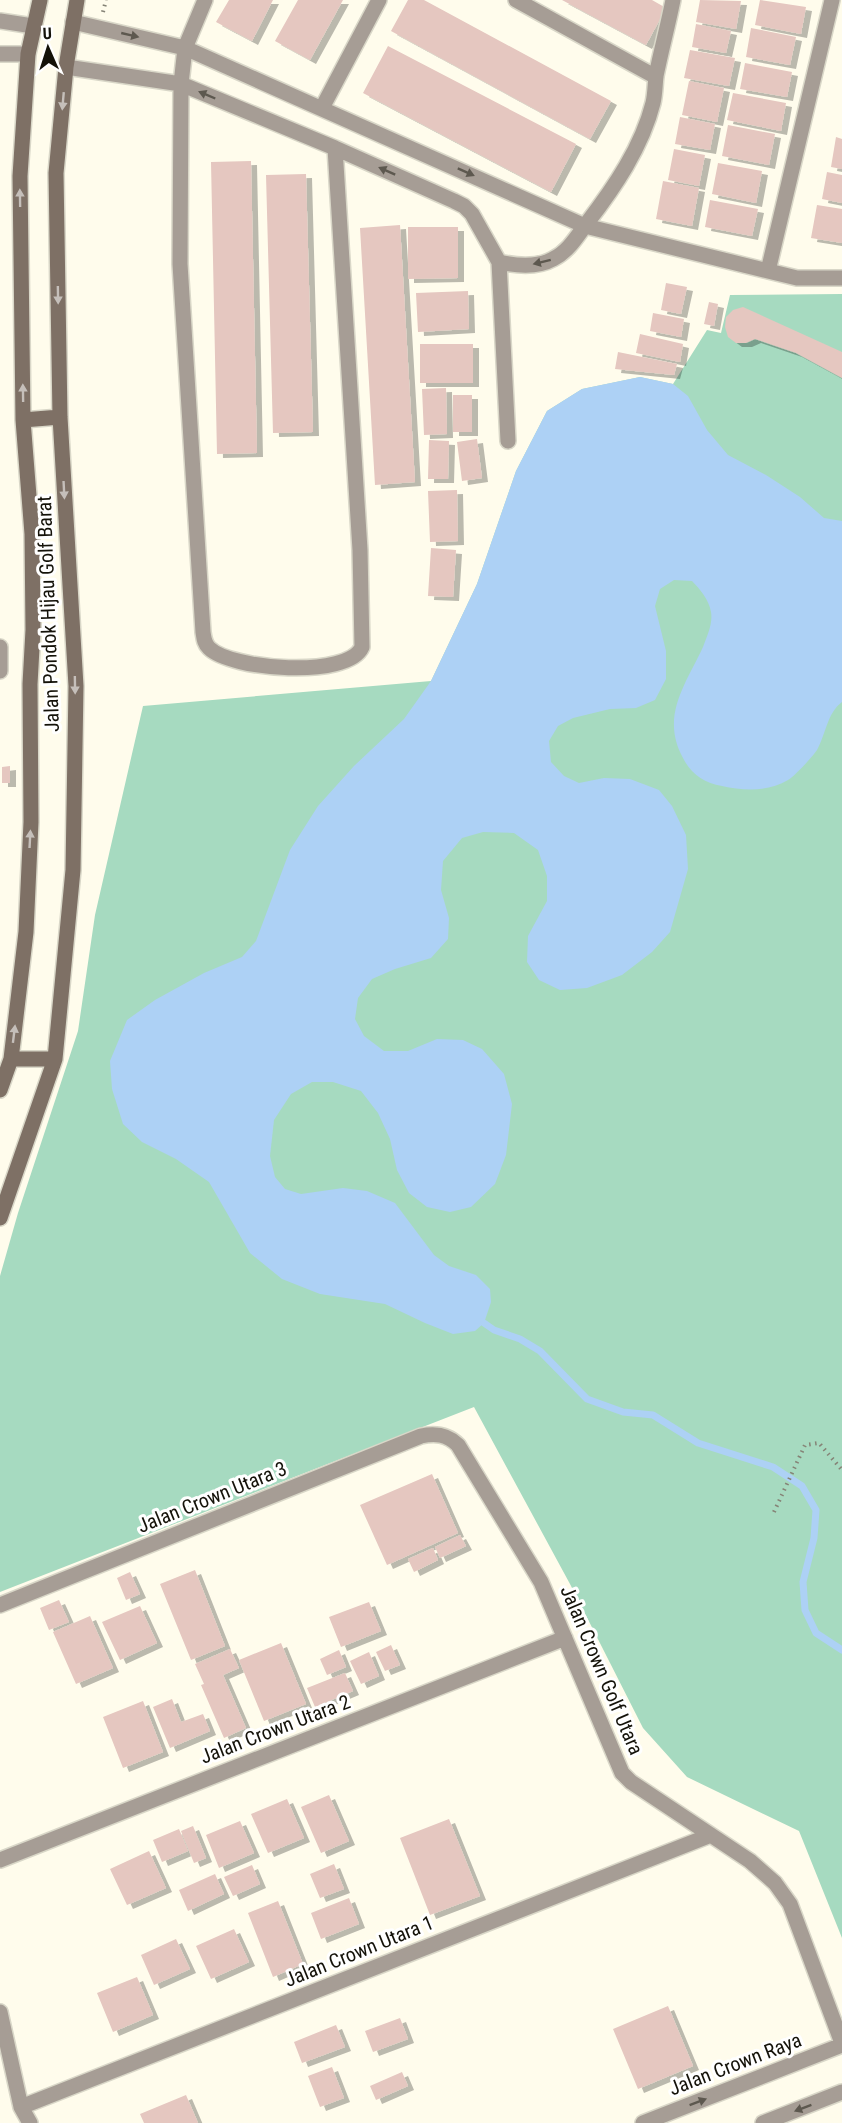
<svg xmlns="http://www.w3.org/2000/svg" width="842" height="2123" viewBox="0 0 842 2123" font-family="'Roboto Condensed',sans-serif">
<style>
.green{fill:#a6dac0}
.water{fill:#add1f5}
.lines{fill:none;stroke-linecap:round;stroke-linejoin:round}
.stream{stroke:#add1f5;stroke-width:7}
.building{fill:#e5c7c0;filter:url(#shadow)}
.street-casing{stroke:#d9d7c8;stroke-width:18}
.secondary-casing{stroke:#d9d7c8;stroke-width:18}
.path{stroke:#858376;stroke-width:4;stroke-dasharray:1.5 4.5;stroke-linecap:butt}
.street{stroke:#a69d95;stroke-width:15}
.secondary{stroke:#7e7065;stroke-width:15}
.oneway{fill:#5d584f}
.oneway2{fill:#c5bfba}
.labels{text-anchor:middle;stroke-width:6;stroke-linejoin:round;paint-order:stroke}
.street-label{font-size:20px;fill:#141209;stroke:#fff}
</style>
<defs>
<filter id="shadow"><feDropShadow dx="6" dy="4" stdDeviation="0" flood-color="#0004"/></filter>
</defs>
<rect width="100%" height="100%" fill="#fffcec"/>
<path class="green" d="M842 294V1938L799 1831 687 1777 643 1728 570 1584 474 1407 0 1592V1276L18 1213 78 1031 95 915 143 706 431 681 477 584 516 471 547 411 582 389 640 377 673 384 707 330 721 333 730 295Z"/>
<path class="water" d="M640 377 673 384 688 396 707 430 728 455 766 475 800 497 824 518 842 521V702C827 713 826 734 817 750 812 757 796 775 788 780 768 792 744 791 722 786 704 783 691 774 683 758 660 716 686 684 703 647 707 636 713 624 711 612 709 600 700 589 692 581L674 580 660 589 655 606 666 651V679L655 700 636 708 610 709 573 718 558 726 549 741 551 762 564 776 579 783 604 778 630 779 659 790 672 806 686 835 688 869 670 932 652 952 622 975 587 988 560 990 539 980 527 962 528 936 547 901V876L538 850 514 833 483 832 462 838 443 861 441 890 449 918 448 939 431 958 395 969 372 979 358 998 355 1019 364 1036 384 1051H408L437 1039 463 1040 482 1049 504 1074 512 1104 506 1155 495 1184 471 1207 450 1212 427 1207 409 1193 397 1170 390 1139 378 1113 361 1091 333 1082H312L291 1094 274 1120 270 1156 275 1177 285 1189 301 1194 343 1188 367 1191 395 1203 434 1255 449 1266 476 1275 490 1289 491 1302 484 1323 475 1331 453 1334 425 1323 385 1304 320 1294 282 1279 250 1253 209 1182 176 1159 142 1142 123 1124 112 1089 110 1061 127 1020 155 1000 204 973 242 957 256 941 290 850 318 806 354 766 404 719 431 681 477 584 516 471 547 411 582 389Z"/>
<g class="lines">
<path class="stream" d="M484 1323 494 1330 520 1339 540 1351 587 1399 623 1412 653 1415 698 1443 773 1467 802 1486 816 1510 814 1538 803 1582 805 1610 816 1633 842 1650"/>
</g>
<path class="building" d="M229 0H273L252 41 216 22Z
M298 0H343L310 60 275 41Z
M408 0H424L611 101 590 139 391 31Z
M562 0H652L666 8 646 45Z
M700 0 741 1 736 29 696 22Z
M760 0 806 7 801 34 755 25Z
M696 24 731 31 726 53 692 47Z
M751 28 796 37 790 65 746 57Z
M388 46 576 144 551 192 363 93Z
M690 50 735 58 729 86 684 78Z
M745 63 792 72 787 97 740 89Z
M689 81 724 88 717 122 682 115Z
M733 93 786 103 781 131 727 120Z
M680 117 715 124 710 150 675 144Z
M728 125 775 134 769 165 722 156Z
M836 137 842 139V169L831 167Z
M674 149 705 155 699 186 668 180Z
M251 161 257 453 217 454 211 162Z
M718 163 762 171 756 203 712 194Z
M827 172 842 175V203L822 199Z
M306 174 313 432 273 433 266 175Z
M663 181 699 188 692 226 656 219Z
M710 200 758 209 752 236 705 227Z
M817 205 842 209V243L811 238Z
M400 225 415 482 375 485 360 228Z
M408 227H458V278L408 279Z
M666 283 687 287 681 314 661 310Z
M468 291 469 329 418 332 416 293Z
M709 302 718 304 714 326 704 324Z
M743 307 842 352V378L796 353 755 339 746 343H736L728 337 725 327 726 317 733 310Z
M653 313 684 319 681 337 650 331Z
M640 334 683 344 680 362 636 353Z
M420 344H473V383H420Z
M618 352 677 364 674 375 615 369Z
M446 388 447 434 424 435 422 389Z
M453 395H472V432H453Z
M477 439 482 478 462 481 457 442Z
M429 440 449 441 448 479H428Z
M457 490 458 541 430 542 428 491Z
M431 548 456 550 453 597 428 596Z
M10 766V783H2V767Z
M432 1474 458 1533 387 1565 360 1505Z
M460 1535 466 1546 440 1558 435 1547Z
M433 1548 438 1560 414 1572 408 1559Z
M195 1570 225 1646 191 1660 160 1584Z
M130 1572 140 1594 126 1600 117 1578Z
M59 1600 69 1622 49 1630 40 1608Z
M369 1602 381 1631 341 1647 329 1617Z
M140 1606 157 1643 120 1660 102 1622Z
M90 1616 113 1668 76 1684 53 1632Z
M281 1643 306 1704 264 1721 239 1660Z
M391 1645 400 1665 385 1671 376 1652Z
M230 1649 239 1668 223 1675 246 1728 224 1738 201 1685 204 1684 195 1664Z
M339 1650 346 1667 327 1675 320 1659Z
M369 1652 379 1676 361 1684 350 1661Z
M345 1673 353 1691 315 1707 307 1688Z
M172 1699 181 1722 203 1714 210 1731 170 1748 153 1707Z
M143 1701 163 1752 123 1768 103 1717Z
M329 1795 349 1841 321 1853 301 1807Z
M287 1799 304 1838 268 1853 251 1814Z
M449 1819 480 1896 430 1915 400 1838Z
M240 1821 254 1853 219 1868 206 1835Z
M193 1826 206 1858 194 1863 181 1831Z
M179 1829 188 1851 162 1862 153 1840Z
M149 1851 166 1888 127 1905 110 1869Z
M334 1864 344 1889 320 1898 310 1874Z
M252 1865 260 1884 233 1896 224 1877Z
M215 1874 224 1894 188 1911 179 1890Z
M349 1898 359 1924 321 1939 311 1913Z
M278 1901 303 1964 273 1977 248 1913Z
M234 1929 249 1962 211 1979 196 1946Z
M176 1939 190 1969 154 1985 141 1955Z
M137 1977 153 2015 113 2032 97 1993Z
M668 2006 693 2066 638 2089 613 2029Z
M400 2018 408 2039 373 2052 365 2031Z
M336 2025 345 2047 302 2063 294 2042Z
M332 2067 344 2098 320 2107 308 2076Z
M402 2072 408 2086 376 2100 370 2086Z
M186 2095 198 2123H144L140 2114Z"/>
<g class="lines">
<g class="street-casing">
<path id="street" d="M205 0 185 48 181 84 180 264 203 632C204 638 204 643 209 648 231 670 348 679 362 647L360 550 335 148
M516 0 656 77
M0 21 33 26
M73 22 185 48 585 226 797 278H842
M0 54H28
M66 67 181 84 335 148 454 201 464 206 472 214 499 262C517 266 537 268 553 259 569 251 577 236 587 223 614 188 642 147 653 103 655 95 655 85 656 76 661 51 668 25 673 0
M322 108 379 0
M499 262 508 441
M768 271 832 0
M0 647V671
M0 1605 421 1436C435 1433 447 1434 458 1445L541 1582 622 1773 631 1782 750 1861 775 1883 790 1904 842 2043
M0 1860 565 1638
M0 2012 21 2107 30 2123
M21 2107 711 1835
M643 2123 842 2045
M763 2123 842 2092"/>
</g>
<g class="secondary-casing">
<path id="secondary" d="M23 420 60 417
M11 1059H55
M0 1090 11 1059 26 932 31 822 30 684 33 630 32 534 23 420 20 176 28 54 40 0
M0 1218 55 1059 73 870 76 686 60 417 56 173 66 67 77 0"/>
</g>
<path class="path" d="M103 12 106 0
M774 1512 805 1445 819 1443 842 1470"/>
<use href="#street" class="street"/>
<use href="#secondary" class="secondary"/>
</g>
<defs><path id="oneway-solid" d="M-6-.8H1V-3.2L6.5 0L1 3.2V.8H-6Z" transform="scale(1.5)"/></defs>
<g class="oneway">
<use href="#oneway-solid" transform="translate(130 35) rotate(13)"/>
<use href="#oneway-solid" transform="translate(207 95) rotate(-157)"/>
<use href="#oneway-solid" transform="translate(387 171) rotate(-156)"/>
<use href="#oneway-solid" transform="translate(466 172) rotate(24)"/>
<use href="#oneway-solid" transform="translate(542 262) rotate(166)"/>
<use href="#oneway-solid" transform="translate(698 2102) rotate(-21)"/>
<use href="#oneway-solid" transform="translate(803 2108) rotate(159)"/>
</g>
<g class="oneway2">
<use href="#oneway-solid" transform="translate(63 101) rotate(95)"/>
<use href="#oneway-solid" transform="translate(20 198) rotate(-91)"/>
<use href="#oneway-solid" transform="translate(58 295) rotate(89)"/>
<use href="#oneway-solid" transform="translate(23 393) rotate(-91)"/>
<use href="#oneway-solid" transform="translate(64 490) rotate(87)"/>
<use href="#oneway-solid" transform="translate(75 685) rotate(89)"/>
<use href="#oneway-solid" transform="translate(30 839) rotate(-87)"/>
<use href="#oneway-solid" transform="translate(14 1034) rotate(-83)"/>
</g>
<g class="labels">
<g class="street-label">
<text transform="translate(48 614) rotate(-92)" y="7">Jalan Pondok Hijau Golf Barat</text>
<text transform="translate(212 1497) rotate(-22)" y="7">Jalan Crown Utara 3</text>
<text transform="translate(602 1670) rotate(67)" y="7">Jalan Crown Golf Utara</text>
<text transform="translate(275 1729) rotate(-21)" y="7">Jalan Crown Utara 2</text>
<text transform="translate(359 1951) rotate(-22)" y="7">Jalan Crown Utara 1</text>
<text transform="translate(735 2064) rotate(-21)" y="7">Jalan Crown Raya</text>
</g>
</g>
<g transform="translate(48 48) rotate(357)" stroke="#ffffff" stroke-width="4.5" paint-order="stroke">
<path d="M0-4.5L10 22L0 15L-10 22Z" fill="#141209"/>
<text y="-9" font-size="16" font-weight="bold" text-anchor="middle" fill="#141209">U</text>
</g>
</svg>
